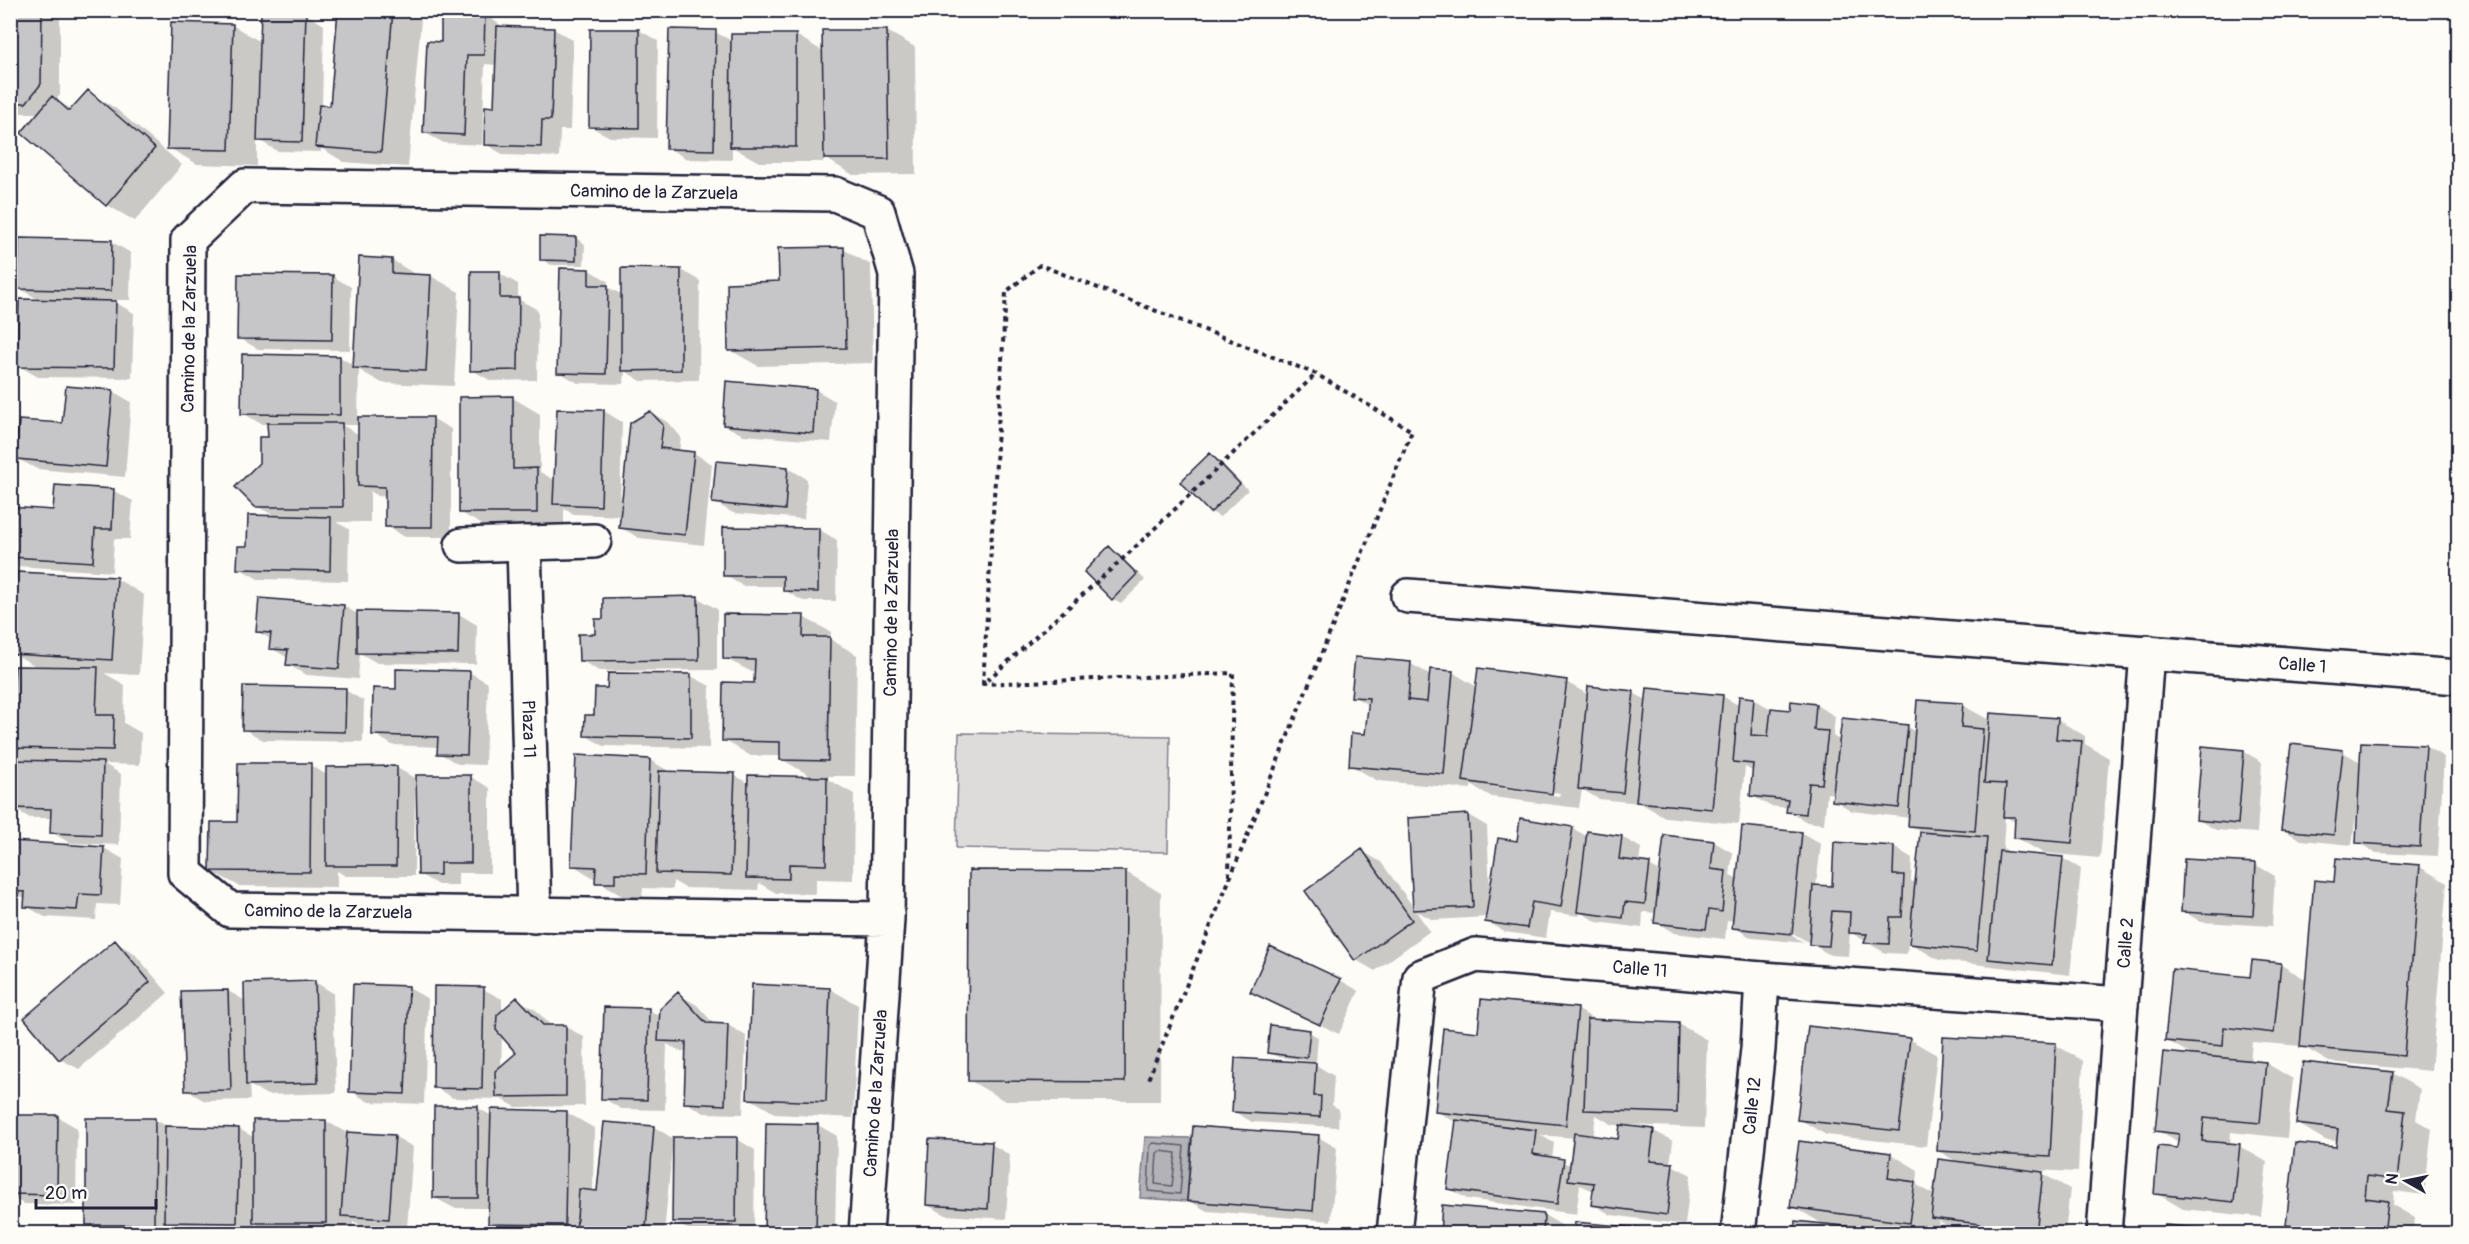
<svg xmlns="http://www.w3.org/2000/svg" width="2469" height="1244" viewBox="0 0 2469 1244" font-family="Pangolin,sans-serif">
<style>
.green{fill:#dddcdb;stroke:#807f8b;stroke-width:1.5}
.water{fill:#b2b2b7;stroke:#787885;stroke-width:1.5}
.shadow{fill:#0003;fill-rule:evenodd}
.lines{fill:none;stroke-linecap:round;stroke-linejoin:round}
.shore{stroke:#5c5c6d;stroke-width:1.5}
.building{fill:#c6c6c8;stroke:#22223b;stroke-width:1.5}
.street-casing{stroke:#22223b;stroke-width:38}
.path{stroke:#22223b;stroke-width:4;stroke-dasharray:4.5 4.5;stroke-linecap:butt}
.street{stroke:#fdfcf7;stroke-width:33}
.labels{text-anchor:middle;stroke-width:5;stroke-linejoin:round;paint-order:stroke}
.street-label{font-size:18px;fill:#22223b;stroke:#fdfcf7}
</style>
<rect width="100%" height="100%" fill="#fdfcf7"/>
<filter id="ink" filterUnits="userSpaceOnUse"><feTurbulence type="fractalNoise" baseFrequency=".0167" numOctaves="2"/><feDisplacementMap in="SourceGraphic" scale="12" xChannelSelector="R" yChannelSelector="G"/><feConvolveMatrix kernelMatrix="1 2 1 2 8 2 1 2 1" color-interpolation-filters="sRGB"/></filter>
<g filter="url(#ink)">
<path class="green" d="M959 733 1170 736 1168 852 956 848Z"/>
<path class="water" d="M1145 1137 1191 1138 1187 1201 1140 1198Z"/>
<path class="shadow" d="M10 10H49L60 17V95L56 100 73 110 88 92 115 108 182 165 135 221 107 205 23 133 39 113H20L10 108Z
M340 10H405L421 20 408 167 344 162 321 148V152L277 151 257 139V166L197 164 169 148 232 25 261 42 306 14 324 25 322 107 332 108Z
M485 14 503 27 554 29 573 40 570 130H560L559 157 504 155 485 144 495 108 497 65 485 64 482 145 444 143 425 133 442 44Z
M592 30H639L658 41 657 138 610 137 591 127Z
M887 31 915 47 916 174 853 175 823 157V162H759L732 147V160L687 159 668 148 715 32 732 41 796 35 824 52V32Z
M576 238 585 244 584 265H551L541 259Z
M20 240 112 242 131 253 130 300H111L134 313 132 378 38 377 19 366 41 301 19 288Z
M843 249 871 265 873 363 758 366 730 350 781 283Z
M392 260 418 276H431L459 292 454 386 382 383 359 370 358 418H432L451 429V537H405L386 526 387 497 378 496 370 491V522H336L349 529 348 581 258 579 239 568 249 548 277 517 256 506 261 464 269 439V424H261L243 413 340 357 355 366ZM342 425H360V435Z
M589 270 608 281 607 287 623 295 681 270 700 281 699 380 641 381 625 371 624 384 578 383 559 372Z
M499 273 518 284V299L538 310 537 380 491 381 472 370Z
M332 276 351 287 350 350 258 349 239 338Z
M728 382 816 390 835 401 831 442 743 435 724 425Z
M113 391 131 402 125 477 37 469 18 459Z
M513 398 540 414V472L556 481 604 411 622 422 620 510 622 511 650 412 669 423 681 437 679 452 694 453 712 464 704 545 639 538 620 527 621 516 574 514 564 509V529L488 528 461 513Z
M1210 455 1219 460 1248 490 1220 517 1211 512 1182 482Z
M718 463 788 468 807 479 804 519 733 513 714 502Z
M114 491 133 501 130 539H114L112 572 15 566 10 563V509L54 511Z
M818 529 837 540 836 601H803L784 590V586H743L724 575Z
M1109 548 1118 553 1145 580 1121 604 1112 599Z
M117 579 144 595 139 675 104 673 125 685 124 723 141 733 140 765 104 764 121 774 119 845 70 843 51 832 52 818H30L11 807 18 762 10 758V733H15L39 668 13 653Z
M698 598 717 609V670L599 671 580 660 605 620Z
M344 606 359 615 459 614 477 625 476 664 377 663 360 653 358 679 307 675 288 665V658L271 648 272 640 257 631Z
M803 617 831 632 830 639 857 655 855 776H822L854 794 853 880 816 879V894L776 893 759 883 758 890 685 888 673 881V889L643 888 642 898H625L573 865 650 760 672 773 734 775 750 784 814 778 781 759V756H751L724 740 756 684V674L724 658Z
M1411 664 1431 675 1452 672 1477 687 1566 682 1589 695 1633 693 1647 700 1722 696 1740 706 1741 698 1754 699 1771 709 1792 712 1793 703 1816 705 1835 716 1833 736 1841 741 1907 727 1916 732 1962 705 1991 721 2058 720 2085 736V744L2109 758 2100 858 2043 853 2015 837 2016 823 2005 816 2003 848 2013 854 2062 858 2081 869 2070 975 1939 960 1911 944 1913 927H1909L1907 954 1885 953 1850 932 1848 956 1830 955 1786 929 1785 931 1805 943 1752 938 1733 927 1734 921 1727 920 1725 939 1674 933 1656 922 1657 913 1643 912 1642 928 1597 922 1580 912 1579 916 1550 912 1546 938 1505 932 1487 922V917L1433 920 1415 910 1430 931 1375 971 1356 960 1362 851 1381 862 1414 908 1468 815 1487 826 1490 889 1518 843 1572 828 1588 837V832L1622 837 1641 848 1639 863 1649 865 1662 872 1714 842 1733 853 1730 875 1738 879 1802 833 1821 844 1816 886 1834 887 1894 847 1912 858 1911 881 1917 884 1921 832 1910 825V818L1852 811 1834 800 1835 794 1827 793 1824 824 1807 822 1788 811V808L1770 806 1751 795 1754 772 1745 767 1739 824 1665 817 1640 803 1598 799 1582 789 1579 808 1492 797 1471 785V789L1378 781 1350 765 1367 735 1370 706 1353 696ZM1492 784 1560 793 1559 796 1492 787Z
M469 672 488 683 485 765 458 764 439 753V747L392 745 374 734 397 691Z
M609 675 691 676 710 686 709 748 604 746 586 736 609 690Z
M345 690 364 701 363 742 263 740 244 729Z
M2425 746 2444 757 2438 856 2376 853 2357 842 2359 807H2357L2352 845 2301 840 2282 829 2343 752 2362 763Z
M2243 751 2262 762 2257 833 2216 830 2197 819Z
M310 765 327 775 397 768 418 780 471 777 490 788V873H458V885H438L419 874 418 786H415L414 876H346L337 871V887L239 886 211 871 239 824Z
M104 848 123 859 120 905 97 904 96 920 45 917 26 906V899L10 890Z
M2256 865 2275 876 2272 926 2201 922 2183 911Z
M2420 867 2447 883 2431 1071 2329 1062 2302 1046 2252 1042 2250 1062 2266 1063 2293 1079 2287 1138 2231 1132 2230 1145 2239 1146 2267 1162 2261 1217 2183 1209 2156 1193 2179 1143 2157 1130 2194 1056 2166 1040 2252 979 2281 965 2307 980 2336 884Z
M1126 872 1161 893 1160 1101H1005L969 1080Z
M115 942 134 953 168 993 79 1069 60 1059Z
M1340 980 1359 991 1339 1034 1252 991Z
M315 982 333 993 336 1093 267 1095 249 1085 250 1100 205 1101 186 1090 228 991 246 1001Z
M354 986 409 988 428 999 424 1104 369 1102 350 1091Z
M483 989 502 999V1013L517 999 536 1010 551 1026H565L584 1037 585 1106 516 1107 501 1099 453 1098 434 1087ZM502 1034 519 1053 501 1068Z
M830 989 858 1005 853 1118 776 1114 749 1098Z
M678 994 697 1005 715 1025H728L746 1036 743 1114 704 1113 685 1102 688 1052 679 1051 667 1044 665 1110 621 1109 603 1098 649 1010 661 1017Z
M1577 1009 1597 1021 1679 1024 1707 1040 1704 1128 1629 1125V1128L1654 1131 1673 1141 1670 1164 1691 1175 1685 1225 1611 1215 1593 1204 1594 1191 1580 1185 1576 1214 1467 1199 1448 1188 1457 1123 1436 1111 1479 1033ZM1596 1115 1613 1125H1621L1620 1141 1593 1137ZM1540 1135 1575 1138 1571 1165 1552 1159 1554 1143Z
M1309 1032 1318 1037 1316 1062 1278 1057 1269 1052Z
M1909 1039 1937 1055 1926 1146 1826 1135 1799 1119Z
M2056 1045 2083 1061 2078 1172 2033 1170 2032 1172 2043 1174 2070 1189 2065 1234H1962L1939 1221 1937 1234H1795L1825 1225 1792 1206 1801 1142 1891 1154 1918 1170 1917 1185 1935 1195 1961 1164 1938 1151ZM1960 1220 1986 1223V1226L1960 1223Z
M1316 1065 1334 1076 1332 1105 1339 1109 1338 1127 1252 1122 1233 1111Z
M2392 1073 2420 1089 2416 1120 2432 1129 2424 1195 2394 1191 2393 1205 2415 1218 2413 1234H2303L2287 1224 2337 1149 2338 1141 2325 1140 2298 1124Z
M10 1092 17 1096 16 1116 58 1117 77 1128 76 1205 24 1204 11 1197 10 1215Z
M478 1108 492 1116 566 1112 594 1128 593 1192H599L605 1123 654 1127 674 1139H737L755 1150 754 1232H692L673 1221 674 1149H672L664 1234H508L490 1223V1208H454L435 1198Z
M154 1119 170 1128 239 1129 255 1138 326 1121 347 1133 394 1136 413 1147 407 1229 362 1226 353 1221V1234H273L255 1223V1233L181 1231V1234H104L87 1224Z
M818 1125 837 1136 835 1234H766Z
M1318 1137 1337 1148 1331 1221 1207 1211 1188 1200Z
M991 1144 1010 1155 1006 1219 946 1215 927 1205Z
M1544 1215 1563 1226 1562 1234H1442Z"/>
<g class="lines">
<path class="shore" d="M1153 1143 1184 1146 1180 1194 1148 1191 1150 1146Z
M1160 1151 1176 1153 1172 1186 1155 1184 1157 1153Z"/>
</g>
<path class="building" d="M10 10H42L41 84 26 103H10Z
M338 10H393L381 152 315 147 319 105 330 106Z
M261 11 306 12 302 142 257 141Z
M441 11 485 13 484 55H467L464 135 423 133 427 41 441 42Z
M171 22 233 24 229 150 167 149Z
M497 26 554 28 551 120H542L541 147 484 145 485 106 494 107Z
M590 29H639V128L589 127Z
M669 29 716 30 714 150 666 149Z
M822 30H887L889 159H824Z
M731 34H796V147H730Z
M88 90 155 148 106 206 21 133 52 96 69 111Z
M540 236 576 237V261L540 260Z
M19 238 112 240 111 291 18 289Z
M844 247 846 348 728 351 727 283 779 281 778 248Z
M359 257 392 259V273L431 275 426 371 353 368Z
M560 268 589 269V285H608L606 374 557 373Z
M621 268 681 269V370L621 371Z
M471 271H500V298H519L518 370 470 371Z
M238 274 333 275 332 340 237 339Z
M19 299 116 301 114 368 17 367Z
M242 354 340 356V415L241 414Z
M726 381 816 389 813 433 723 425Z
M66 386 113 390 106 467 16 459 19 420 62 423Z
M513 396V469L537 468V513H459V397Z
M557 409 604 410 601 506 553 504Z
M650 411 663 425 660 448 694 452 685 535 619 528 630 423Z
M358 417H433L432 527H385V487L358 486Z
M267 423H342L343 507H255L235 487 259 463V437H268Z
M1210 453 1240 484 1210 513 1180 482Z
M716 461 788 467 785 510 712 503Z
M55 485 114 489 112 529H95L93 562 10 557V507L53 510Z
M248 515 331 517 330 571 237 569 238 546H247Z
M723 527 819 528 818 592 783 591V576H723Z
M1109 546 1137 574 1112 600 1084 572Z
M17 572 117 577 112 660 12 654Z
M698 596 699 660 579 661 578 634H595V619H603V598Z
M259 598 344 605 339 669 286 665 288 650 269 649 271 633 256 632Z
M357 611 459 613 458 654 357 653Z
M723 614 804 615 803 637H830L828 761 780 760V742L722 741 723 682 754 683 755 660 723 659Z
M1355 657 1411 662 1408 700 1427 702 1430 669 1453 671 1444 774 1349 766 1351 733 1365 734 1369 698 1351 697Z
M15 666 98 667 96 715H114L113 750 10 748Z
M1478 668 1567 680 1552 794 1463 781Z
M396 669 470 671 467 755 437 754 438 737 372 735 373 688 396 689Z
M608 673 691 674V738L584 736 585 715H594L595 688H607Z
M243 686 346 688 345 732 242 730Z
M1588 686 1634 691 1623 793 1578 789Z
M1647 688 1723 695 1712 809 1636 802Z
M1739 696 1754 698 1751 735 1768 736 1771 708 1790 710 1791 701 1816 704 1814 730 1828 731 1822 784 1809 783 1806 814 1786 812 1788 800 1750 796 1753 764 1733 762Z
M1917 700 1963 703 1961 727 1983 729 1975 831 1908 826Z
M1990 713 2058 718 2056 739 2082 741 2072 843 2014 838 2015 817H2003L2006 784 1984 783Z
M1842 718 1908 725 1899 808 1832 801Z
M2361 742 2426 745 2420 847 2356 843Z
M2291 744 2343 750 2334 835 2281 830Z
M2202 746 2244 750 2238 824 2196 820Z
M576 755 650 759 646 874 615 873V883H595L596 867 571 866Z
M11 760 103 762 101 835 50 833 51 809 10 808Z
M238 763H311L310 872 210 871 211 822H237Z
M397 766 396 866H326V767Z
M659 771 735 773 731 875 656 873Z
M416 775H471V863H440V875H418Z
M748 775 827 777 826 865 789 864V879L746 878Z
M1468 814 1473 907 1413 910 1408 818Z
M1520 818 1573 827 1561 907 1532 902 1527 928 1485 922 1498 838 1517 841Z
M1742 826 1802 832 1792 934 1732 928Z
M1587 831 1622 836 1619 859 1650 863 1645 904 1625 902 1623 918 1577 912Z
M1920 832 1987 837 1977 951 1909 944Z
M1664 835 1714 841 1711 869 1726 871 1722 912 1709 910 1706 929 1654 923Z
M12 841 104 847 101 895 79 894 77 910 24 907 25 892 10 891Z
M1834 842 1894 846 1893 875H1904L1902 917H1890L1889 944 1864 943 1867 934 1849 933 1850 912 1832 911 1829 946 1809 945 1813 885 1832 886Z
M1362 849 1412 920 1355 961 1305 891Z
M1999 851 2063 857 2052 965 1988 959Z
M2336 858 2420 865 2404 1056 2300 1047 2314 880 2334 882Z
M2184 859 2256 863 2253 916 2181 912Z
M969 870 1126 871 1125 1082 968 1081Z
M115 940 150 982 59 1060 24 1018Z
M1270 946 1341 979 1320 1025 1250 992Z
M2252 960 2281 963 2274 1033 2224 1027 2223 1046 2165 1041 2172 969 2250 977Z
M315 981 318 1083 246 1085 244 983Z
M353 984 409 986 405 1094 349 1092Z
M752 984 830 988 826 1102 747 1099Z
M434 986 484 987 482 1089 433 1088Z
M228 990 231 1090 185 1091 181 991Z
M678 992 706 1023 728 1024 725 1105 684 1103 686 1042 658 1041 660 1009Z
M517 997 543 1025H566V1096L496 1097 495 1071 516 1053 496 1030 497 1015Z
M1481 999 1578 1008 1566 1125 1435 1112 1443 1028 1478 1032Z
M604 1007 649 1008 647 1100 601 1099Z
M1587 1019 1679 1023 1677 1113 1584 1110Z
M1270 1025 1310 1030 1307 1058 1267 1053Z
M1808 1026 1910 1038 1899 1131 1797 1120Z
M1943 1037 2056 1043 2050 1157 1937 1151Z
M2163 1052 2266 1062 2260 1123 2204 1118 2202 1141 2240 1144 2234 1202 2154 1194 2158 1146 2177 1148 2179 1134 2155 1131Z
M1235 1058 1316 1063 1314 1096H1321L1320 1117 1232 1112Z
M2303 1062 2393 1072 2388 1109 2405 1111 2397 1180 2367 1176 2365 1198 2388 1201 2384 1234H2358L2286 1225 2295 1143 2336 1147 2338 1129 2296 1124Z
M434 1106H478V1198H433Z
M491 1109 567 1111 565 1225 488 1224Z
M10 1115H58L57 1195 10 1194Z
M86 1118H155L154 1225H86Z
M253 1120H326V1223H253Z
M1456 1120 1536 1130 1533 1154 1564 1159 1557 1204 1447 1189Z
M604 1122 654 1126 646 1228 617 1226 616 1234H576L579 1189 597 1191Z
M766 1123 818 1124 816 1234H764Z
M1620 1125 1654 1129 1650 1161 1673 1163 1667 1215 1591 1205 1594 1183 1568 1180 1574 1133 1618 1139Z
M165 1126 239 1128 237 1223 164 1222Z
M1193 1126 1319 1135 1313 1211 1187 1201Z
M347 1132 395 1135 389 1219 341 1216Z
M673 1137H737L736 1222H672Z
M929 1139 992 1142 988 1209 926 1205Z
M1799 1141 1891 1153 1888 1178 1915 1182 1909 1223 1790 1207Z
M1938 1159 2043 1172 2036 1234H1978L1979 1224 1931 1218Z
M1442 1205 1544 1214 1543 1234H1440Z
M1795 1221 1895 1231V1234H1794Z
M1575 1222 1675 1231V1234H1574Z
M2165 1225 2254 1233V1234H2164Z"/>
<g class="lines">
<g class="street-casing">
<g id="street">
<path id="s1" d="M524 543 534 916"/>
<path d="M462 545 594 541"/>
<path id="s2" d="M1408 596 2458 677"/>
<path id="s3" d="M866 1234 887 919 896 274 878 212 835 194 245 186 188 240 185 873 230 910 887 919"/>
<path id="s4" d="M1394 1234 1420 977 1476 955 1762 979 2121 1004"/>
<path id="s5" d="M1738 1234 1758 1049 1762 979"/>
<path id="s6" d="M2104 1234 2147 652"/>
</g>
</g>
<path class="path" d="M983 684 1006 292 1040 265 1316 374 1412 431 1147 1082
M1229 876 1233 673 983 684 1128 554 1316 374"/>
<use href="#street" class="street"/>
</g>
</g>
<g class="labels">
<g class="street-label">
<text transform="translate(654 192) rotate(1)" y="6">Camino de la Zarzuela</text>
<text transform="translate(189 329) rotate(-89)" y="6">Camino de la Zarzuela</text>
<text dy="6" stroke="none"><textPath href="#s3" startOffset="622">Camino de la Zarzuela</textPath></text>
<text dy="6" stroke="none"><textPath href="#s2" startOffset="897">Calle 1</textPath></text>
<text dy="6" stroke="none"><textPath href="#s1" startOffset="186">Plaza 11</textPath></text>
<text dy="6" stroke="none"><textPath href="#s3" startOffset="2530">Camino de la Zarzuela</textPath></text>
<text dy="6" stroke="none"><textPath href="#s6" startOffset="292">Calle 2</textPath></text>
<text dy="6" stroke="none"><textPath href="#s4" startOffset="483">Calle 11</textPath></text>
<text dy="6" stroke="none"><textPath href="#s3" startOffset="141">Camino de la Zarzuela</textPath></text>
<text dy="6" stroke="none"><textPath href="#s5" startOffset="129">Calle 12</textPath></text>
</g>
</g>
<rect width="2469" height="1244" fill="none" stroke="#fdfcf7" stroke-width="36"/>
<rect x="18" y="18" width="2433" height="1208" fill="none" stroke="#22223b" stroke-width="2" filter="url(#ink)"/>
<g transform="translate(2406 1181) rotate(279)" stroke="#fdfcf7" stroke-width="4.5" paint-order="stroke">
<path d="M0-4.5L10 22L0 15L-10 22Z" fill="#22223b"/>
<text y="-9" font-size="16" font-weight="bold" text-anchor="middle" fill="#22223b">N</text>
</g>
<path d="M36 1199v9h120v-9" fill="none" stroke="#22223b" stroke-width="3"/>
<text x="45" y="1199" font-size="18" fill="#22223b" stroke="#fdfcf7" stroke-width="4.5" paint-order="stroke">20 m</text>
</svg>
